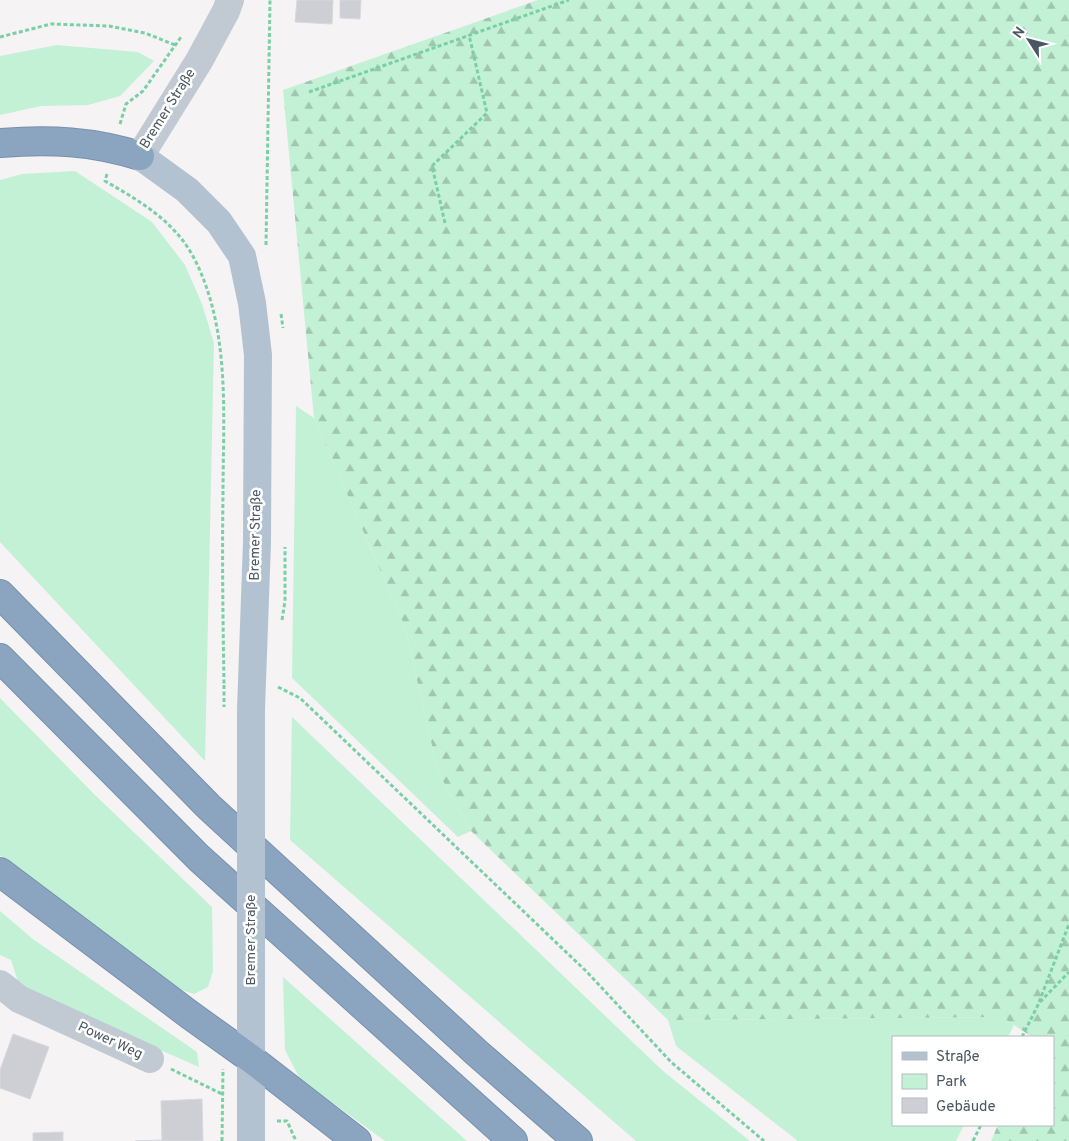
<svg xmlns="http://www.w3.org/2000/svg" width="1069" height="1141" font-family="Overpass,sans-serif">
<defs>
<pattern id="forest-firs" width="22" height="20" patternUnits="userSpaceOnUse" patternTransform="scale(1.25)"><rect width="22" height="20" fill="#c3f1d5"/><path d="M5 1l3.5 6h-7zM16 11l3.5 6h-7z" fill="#a0c6b0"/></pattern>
</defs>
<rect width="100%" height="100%" fill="#f5f3f3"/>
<path fill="#c3f1d5" d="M 57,45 L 138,52 L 154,61 L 120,96 L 88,105 L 41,106 L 0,115 L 0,56 Z
M 75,171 L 152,222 L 185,265 L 202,304 L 214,343 L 205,761 L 0,542 L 0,180 L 22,174 Z
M 296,406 L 314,418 L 405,627 L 438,772 L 471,831 L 458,837 L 292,678 Z
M 0,698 L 95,795 L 212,907 L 213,971 L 208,987 L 194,994 L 175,988 L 14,870 L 0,855 Z
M 292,717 L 663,1071 L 750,1141 L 636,1141 L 290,840 Z
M 0,911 L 34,940 L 197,1052 L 199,1067 L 20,988 L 11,960 L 0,955 Z
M 283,977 L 467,1141 L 385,1141 L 300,1079 L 285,1050 Z
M 1002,1017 L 1014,1025 L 1008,1037 L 893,1037 L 893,1125 L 964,1125 L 956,1141 L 798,1141 L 676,1046 L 668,1020 Z"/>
<path fill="url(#forest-firs)" d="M 538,0 L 1069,0 L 1069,1141 L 991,1141 L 998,1125 L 1053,1125 L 1053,1037 L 1032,1037 L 1002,1017 L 668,1020 L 471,831 L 438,772 L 405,627 L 314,418 L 283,90 Z"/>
<path fill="#cdcfd5" stroke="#d7d9de" d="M 297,0 L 333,0 L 332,24 L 295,22 Z
M 340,0 L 361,0 L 360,19 L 340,18 Z
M 13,1034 L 49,1047 L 30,1099 L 0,1088 L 0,1070 Z
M 202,1099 L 203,1141 L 135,1141 L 162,1140 L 161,1101 Z
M 63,1132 L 63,1141 L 33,1141 L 33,1133 Z"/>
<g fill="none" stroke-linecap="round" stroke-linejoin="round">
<defs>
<path id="highway" d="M 0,143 C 50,139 92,141 140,156
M 0,594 L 209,807 L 477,1053 L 578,1141
M 0,658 L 199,858 L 513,1141
M 0,872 L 190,1015 L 250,1058 L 357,1141"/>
</defs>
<use href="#highway" stroke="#7690ad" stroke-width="30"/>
<path stroke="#7ad0a6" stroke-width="3" stroke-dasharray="4 2.5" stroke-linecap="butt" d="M 0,37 L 51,24 L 109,26 L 145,33 L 175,45
M 309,92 L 569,0
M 120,124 L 126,104 L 143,91 L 181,37
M 107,174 L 105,181 C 140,201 176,222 195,260 C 231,332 223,417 223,495 C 222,558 223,622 224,685
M 445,223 L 432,166 L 487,113 L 469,35
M 266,245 L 270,0
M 281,314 L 283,328
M 282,620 L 285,601 L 285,547
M 278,687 L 300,698 L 586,971 L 671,1062 L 764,1141
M 1040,1002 L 1069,972
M 1022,1037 L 1038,1005 L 1069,924
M 171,1069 L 222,1094
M 277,1121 L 287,1121 L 296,1141
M 222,1141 L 223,1069
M 973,1141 L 981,1125"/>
<path stroke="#c1cad2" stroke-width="28" d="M 140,156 L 199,61 L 226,11 L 230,0
M 0,984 L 19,999 L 150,1059"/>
<path stroke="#b3c2d1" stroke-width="28" d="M 140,156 L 187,190 L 219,222 L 242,256 L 252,303 L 258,355 L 257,542 L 251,709
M 251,977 L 251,1141"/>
<use href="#highway" stroke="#8ba5c1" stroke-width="28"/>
<path stroke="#7ad0a6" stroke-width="3" stroke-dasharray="4 2.5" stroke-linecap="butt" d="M 224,685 L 224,707"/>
<path stroke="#b3c2d1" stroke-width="28" d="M 251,709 L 251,977"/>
</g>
<g text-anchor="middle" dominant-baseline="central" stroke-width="5" stroke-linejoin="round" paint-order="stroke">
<g font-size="14" fill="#4a5661" stroke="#fff">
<text transform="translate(168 109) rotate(-58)">Bremer Straße</text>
<text transform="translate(256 535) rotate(-89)">Bremer Straße</text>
<text transform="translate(251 940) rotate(-90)">Bremer Straße</text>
<text transform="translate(110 1041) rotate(25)">Power Weg</text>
</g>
</g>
<rect x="892" y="1036" width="162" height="90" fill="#ffffff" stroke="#b7bbc0"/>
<rect x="902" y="1052" width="25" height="8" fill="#b3c2d1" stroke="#b7bbc0"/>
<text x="936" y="1061" font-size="15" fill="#4a5661">Straße</text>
<rect x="902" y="1074" width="25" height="15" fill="#c3f1d5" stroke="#b7bbc0"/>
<text x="936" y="1086" font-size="15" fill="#4a5661">Park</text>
<rect x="902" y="1098" width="25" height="15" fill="#cdcfd5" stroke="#b7bbc0"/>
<text x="936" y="1111" font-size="15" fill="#4a5661">Gebäude</text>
<g transform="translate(1029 40) rotate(306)" stroke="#ffffff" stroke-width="4" paint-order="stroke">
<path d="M0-4L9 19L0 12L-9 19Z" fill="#4a5661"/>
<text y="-8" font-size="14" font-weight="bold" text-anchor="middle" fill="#4a5661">N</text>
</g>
</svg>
